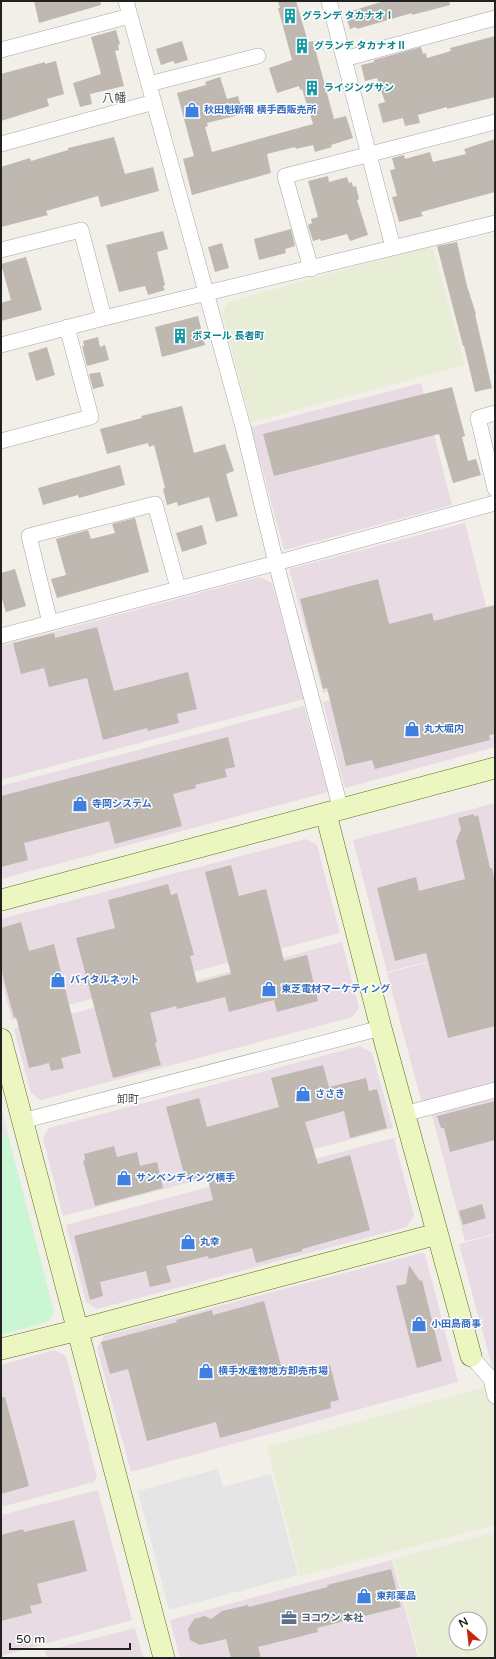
<svg xmlns="http://www.w3.org/2000/svg" width="496" height="1659" font-family="'Varela Round','Noto Sans JP',sans-serif">
<rect width="100%" height="100%" fill="#f1efe8"/>
<path fill="#e9dbe4" d="M 421,383 L 452,505 L 284,550 L 251,427 Z
M 465,523 L 495,641 L 495,650 L 323,693 L 289,569 Z
M 260,577 L 272,583 L 304,699 L 1,780 L 1,646 Z
M 495,656 L 495,747 L 345,788 L 323,702 Z
M 304,706 L 328,792 L 1,879 L 1,786 Z
M 495,803 L 495,944 L 387,972 L 353,840 Z
M 306,839 L 317,845 L 340,933 L 12,1020 L 1,980 L 1,919 Z
M 342,942 L 359,1008 L 353,1017 L 41,1100 L 31,1093 L 14,1029 Z
M 495,945 L 495,1083 L 424,1102 L 421,1100 L 387,973 Z
M 360,1046 L 372,1053 L 393,1128 L 63,1216 L 43,1138 L 49,1128 Z
M 495,1098 L 495,1234 L 465,1241 L 432,1115 Z
M 394,1138 L 414,1216 L 407,1227 L 97,1309 L 86,1302 L 66,1225 Z
M 495,1235 L 495,1374 L 494,1374 L 459,1244 Z
M 421,1253 L 425,1254 L 458,1382 L 131,1472 L 97,1348 L 104,1336 Z
M 54,1350 L 66,1356 L 97,1477 L 94,1482 L 1,1507 L 1,1365 Z
M 98,1490 L 132,1620 L 1,1656 L 1,1515 Z
M 392,1560 L 418,1658 L 180,1658 L 170,1620 Z
M 135,1628 L 143,1658 L 47,1658 L 45,1651 Z"/>
<path fill="#e8eed5" fill-rule="evenodd" d="M 432,245 L 465,365 L 251,422 L 222,314 L 228,302 Z
M 489,1386 L 495,1407 L 495,1525 L 300,1576 L 267,1447 Z
M 495,1532 L 495,1658 L 420,1658 L 393,1559 ZM 456,1619 L 480,1619 L 480,1643 L 456,1643 Z"/>
<path fill="#caf6d4" d="M 8,1135 L 54,1312 L 48,1322 L 1,1335 L 1,1137 Z"/>
<path fill="#e5e5e5" d="M 1,1108 L 8,1135 L 1,1137 Z
M 218,1469 L 223,1487 L 271,1474 L 298,1575 L 169,1610 L 138,1491 Z"/>
<path fill="#beb8b1" d="M 34,1 L 100,1 L 101,5 L 39,23 Z
M 278,1 L 296,1 L 308,42 L 313,41 L 334,119 L 346,116 L 353,138 L 331,145 L 332,147 L 315,152 L 313,145 L 296,149 L 295,147 L 267,154 L 271,173 L 192,195 L 183,159 L 194,156 L 177,93 L 206,85 L 205,82 L 220,77 L 227,99 L 238,96 L 243,114 L 207,123 L 208,126 L 205,127 L 212,152 L 313,124 L 302,89 L 300,90 L 299,86 L 277,93 L 269,68 L 292,60 L 278,8 L 280,8 Z
M 384,1 L 449,1 L 450,5 L 412,15 L 412,13 L 357,29 L 356,27 L 350,29 L 345,13 Z
M 116,30 L 120,44 L 118,45 L 119,50 L 115,51 L 124,86 L 90,94 L 92,104 L 80,107 L 73,83 L 101,74 L 91,37 Z
M 495,36 L 495,97 L 447,109 L 447,107 L 418,115 L 420,123 L 405,126 L 403,118 L 383,123 L 378,104 L 385,102 L 377,78 L 365,81 L 361,65 L 374,62 L 374,60 L 421,47 L 423,54 L 426,53 L 427,58 L 451,51 L 450,48 Z
M 182,41 L 188,60 L 175,64 L 173,61 L 161,65 L 156,49 Z
M 56,61 L 64,94 L 47,99 L 49,106 L 1,121 L 1,74 L 45,62 L 45,64 Z
M 114,137 L 125,174 L 153,167 L 159,191 L 101,207 L 98,196 L 46,211 L 48,215 L 1,227 L 1,167 L 30,158 L 31,161 L 68,150 L 68,148 Z
M 495,139 L 495,192 L 421,212 L 423,216 L 399,222 L 392,197 L 397,196 L 390,170 L 395,169 L 392,158 L 404,155 L 405,159 L 430,152 L 433,162 L 466,154 L 464,149 Z
M 328,176 L 329,182 L 347,177 L 349,183 L 352,182 L 353,187 L 356,186 L 359,199 L 357,200 L 368,235 L 350,241 L 347,234 L 321,241 L 320,239 L 313,241 L 308,225 L 312,223 L 311,219 L 318,217 L 308,181 Z
M 291,229 L 295,246 L 285,249 L 286,253 L 259,260 L 254,239 Z
M 163,231 L 168,249 L 157,252 L 165,285 L 163,286 L 165,290 L 148,295 L 145,286 L 119,292 L 106,245 Z
M 457,242 L 467,286 L 476,314 L 475,314 L 492,388 L 475,392 L 464,346 L 463,346 L 437,246 Z
M 222,243 L 229,268 L 215,272 L 208,247 Z
M 26,257 L 42,310 L 1,321 L 1,303 L 11,300 L 1,264 Z
M 198,316 L 205,345 L 162,357 L 155,327 Z
M 98,337 L 100,347 L 105,345 L 109,360 L 87,366 L 82,346 L 84,346 L 83,341 Z
M 47,347 L 55,375 L 36,381 L 28,353 Z
M 100,372 L 104,386 L 93,389 L 89,374 Z
M 452,387 L 465,436 L 462,437 L 468,461 L 476,459 L 481,475 L 453,483 L 439,434 L 274,476 L 263,434 Z
M 182,406 L 194,453 L 225,444 L 234,471 L 226,474 L 238,516 L 216,522 L 209,497 L 178,506 L 177,502 L 167,505 L 163,489 L 165,488 L 154,445 L 149,447 L 148,443 L 107,454 L 100,429 L 142,418 L 141,416 Z
M 120,465 L 125,485 L 79,498 L 78,495 L 43,505 L 38,488 Z
M 135,518 L 149,572 L 57,598 L 51,579 L 66,575 L 56,539 L 88,530 L 91,539 L 115,533 L 112,524 Z
M 202,525 L 207,544 L 182,552 L 176,533 Z
M 15,569 L 26,606 L 6,612 L 1,596 L 1,573 Z
M 378,579 L 389,624 L 432,613 L 434,621 L 495,605 L 495,734 L 489,735 L 490,740 L 375,769 L 372,760 L 346,766 L 327,688 L 323,689 L 300,599 Z
M 97,627 L 114,691 L 188,672 L 197,709 L 177,714 L 179,723 L 148,731 L 147,728 L 103,740 L 87,678 L 49,687 L 44,668 L 21,674 L 13,643 L 54,633 L 55,638 Z
M 228,737 L 235,767 L 225,769 L 227,777 L 195,785 L 196,788 L 173,794 L 182,826 L 115,844 L 109,821 L 24,843 L 28,860 L 1,867 L 1,796 Z
M 474,814 L 474,817 L 478,815 L 490,868 L 492,868 L 495,881 L 495,1026 L 448,1038 L 426,953 L 395,961 L 377,888 L 416,877 L 419,891 L 465,879 L 456,841 L 461,829 L 458,818 Z
M 231,865 L 239,896 L 266,889 L 284,961 L 307,955 L 318,1001 L 277,1012 L 274,1000 L 229,1012 L 225,997 L 177,1009 L 176,1006 L 150,1013 L 157,1042 L 155,1043 L 161,1065 L 113,1078 L 76,938 L 115,928 L 108,900 L 168,884 L 171,895 L 177,893 L 194,955 L 190,956 L 197,983 L 231,974 L 205,872 Z
M 21,922 L 29,951 L 54,944 L 81,1053 L 61,1058 L 64,1068 L 51,1071 L 49,1063 L 29,1068 L 16,1017 L 14,1018 L 1,969 L 1,928 Z
M 323,1065 L 329,1087 L 366,1078 L 369,1091 L 377,1089 L 387,1128 L 350,1138 L 344,1111 L 305,1122 L 318,1164 L 350,1155 L 370,1230 L 302,1249 L 302,1251 L 256,1263 L 252,1248 L 209,1259 L 208,1256 L 166,1266 L 171,1282 L 150,1287 L 146,1271 L 100,1282 L 103,1296 L 90,1300 L 74,1236 L 213,1200 L 207,1175 L 186,1181 L 166,1107 L 199,1098 L 207,1127 L 279,1107 L 271,1078 Z
M 495,1101 L 495,1140 L 450,1152 L 444,1128 L 441,1128 L 437,1116 Z
M 114,1146 L 117,1157 L 137,1152 L 140,1166 L 157,1162 L 163,1188 L 95,1206 L 83,1161 L 85,1160 L 84,1154 Z
M 482,1204 L 486,1218 L 463,1225 L 459,1211 Z
M 409,1265 L 420,1281 L 422,1280 L 442,1361 L 417,1368 L 396,1286 L 406,1284 Z
M 264,1301 L 284,1377 L 330,1365 L 339,1400 L 330,1402 L 331,1408 L 220,1438 L 216,1422 L 147,1441 L 128,1369 L 110,1374 L 101,1342 L 177,1322 L 176,1320 L 212,1310 L 213,1315 Z
M 1,1397 L 5,1397 L 29,1486 L 1,1494 Z
M 74,1520 L 87,1571 L 37,1584 L 42,1603 L 30,1606 L 32,1613 L 1,1621 L 1,1535 L 23,1529 L 24,1532 Z
M 391,1569 L 401,1607 L 317,1628 L 318,1632 L 258,1647 L 261,1658 L 231,1658 L 226,1639 L 200,1645 L 190,1640 L 188,1629 L 194,1619 L 205,1616 L 211,1619 L 222,1611 L 248,1605 L 249,1607 L 328,1587 L 327,1585 Z"/>
<g fill="none" stroke-linecap="round" stroke-linejoin="round">
<defs>
<path id="street" d="M 126,1 L 243,427 L 276,563 L 341,810
M 329,1 L 393,247
M 1,50 L 130,16
M 344,59 L 495,18
M 149,84 L 258,56
M 1,144 L 154,102
M 1,250 L 81,230 L 104,318
M 311,269 L 285,176 L 495,122
M 1,345 L 104,318 L 495,223
M 495,413 L 478,418 L 495,489
M 1,441 L 91,417 L 67,327
M 50,623 L 29,536 L 155,504 L 178,588
M 1,636 L 276,563 L 495,503
M 404,1114 L 495,1090
M 22,1121 L 381,1028
M 471,1356 L 491,1379 L 495,1396"/>
<path id="secondary" d="M 326,814 L 381,1028 L 471,1356
M 1,900 L 495,768
M 1,1039 L 164,1658
M 1,1349 L 78,1330 L 437,1234"/>
</defs>
<use href="#street" stroke="#a5a5a5" stroke-width="16"/>
<use href="#secondary" stroke="#59730d" stroke-width="22"/>
<use href="#street" stroke="#fff" stroke-width="15"/>
<use href="#secondary" stroke="#ebf6c1" stroke-width="21"/>
</g>
<defs>
<symbol id="building-bare" viewBox="-9 -9 18 18"><path d="M-4-6H4V6H1V3H-1V6H-4ZM-2.5-4.3h1.7v1.8h-1.7ZM.8-4.3h1.7v1.8H.8ZM-2.5-1h1.7V.8h-1.7ZM.8-1h1.7V.8H.8Z" fill="#0f9aa8" stroke="#fff" stroke-width="2.5" paint-order="stroke"/></symbol>
<symbol id="shop-bare" viewBox="-9 -9 18 18"><path d="M-5-2.5h2.3a2.7 3.5 0 0 1 5.4 0H5L5.5 6h-11ZM-1.5-2.5h3a1.5 2.3 0 0 0-3 0Z" fill="#3f7fe0" stroke="#fff" stroke-width="2.5" paint-order="stroke"/></symbol>
<symbol id="office-bare" viewBox="-9 -9 18 18"><path d="M-6-3h4V-5.5h4V-3h4V5H-6ZM-1-4.5V-3h2v-1.5ZM-6 0V1H6V0Z" fill="#5c6f8a" stroke="#fff" stroke-width="2.5" paint-order="stroke"/></symbol>
</defs>
<g fill-rule="evenodd">
<use href="#building-bare" x="279" y="5" width="22" height="22"/>
<use href="#building-bare" x="291" y="35" width="22" height="22"/>
<use href="#building-bare" x="301" y="77" width="22" height="22"/>
<use href="#shop-bare" x="181" y="99" width="22" height="22"/>
<use href="#building-bare" x="169" y="325" width="22" height="22"/>
<use href="#shop-bare" x="401" y="718" width="22" height="22"/>
<use href="#shop-bare" x="69" y="793" width="22" height="22"/>
<use href="#shop-bare" x="47" y="969" width="22" height="22"/>
<use href="#shop-bare" x="258" y="978" width="22" height="22"/>
<use href="#shop-bare" x="292" y="1083" width="22" height="22"/>
<use href="#shop-bare" x="113" y="1167" width="22" height="22"/>
<use href="#shop-bare" x="177" y="1231" width="22" height="22"/>
<use href="#shop-bare" x="408" y="1313" width="22" height="22"/>
<use href="#shop-bare" x="195" y="1360" width="22" height="22"/>
<use href="#shop-bare" x="353" y="1585" width="22" height="22"/>
<use href="#office-bare" x="278" y="1607" width="22" height="22"/>
</g>
<g text-anchor="middle" dominant-baseline="central" stroke-width="3" stroke-linejoin="round" paint-order="stroke">
<g font-size="10" font-weight="bold" fill="#0d838f" stroke="#fff" text-anchor="start">
<text x="302" y="16">グランデ タカナオⅠ</text>
<text x="314" y="46">グランデ タカナオⅡ</text>
<text x="324" y="88">ライジングサン</text>
<text x="192" y="336">ボヌール 長者町</text>
</g>
<g font-size="10" font-weight="bold" fill="#366cbe" stroke="#fff" text-anchor="start">
<text x="204" y="110">秋田魁新報 横手西販売所</text>
<text x="424" y="729">丸大堀内</text>
<text x="92" y="804">寺岡システム</text>
<text x="70" y="980">バイタルネット</text>
<text x="281" y="989">東芝電材マーケティング</text>
<text x="315" y="1094">ささき</text>
<text x="136" y="1178">サンベンディング横手</text>
<text x="200" y="1242">丸幸</text>
<text x="431" y="1324">小田島商事</text>
<text x="218" y="1371">横手水産物地方卸売市場</text>
<text x="376" y="1596">東邦薬品</text>
</g>
<g font-size="10" font-weight="bold" fill="#4e5e75" stroke="#fff" text-anchor="start">
<text x="301" y="1618">ヨコウン 本社</text>
</g>
<g font-size="11" fill="#545454" stroke="#fff">
<text x="128" y="1099">卸町</text>
</g>
<g font-size="12" fill="#545454" stroke="#fff">
<text x="114" y="98">八幡</text>
</g>
</g>
<rect width="496" height="1659" fill="none" stroke="#212121" stroke-width="4"/>
<g transform="translate(468 1631) rotate(332)"><circle r="19" fill="#ffffff" stroke="#a6a6a6"/>
<path d="M0-3L7 15L0 10L-7 15Z" fill="#c4280e"/>
<text y="-6" font-size="11" font-weight="bold" text-anchor="middle" fill="#212121">N</text>
</g>
<path d="M10 1643v6h120v-6" fill="none" stroke="#212121" stroke-width="2"/>
<text x="16" y="1643" font-size="12" fill="#212121" stroke="#ffffff" stroke-width="3" paint-order="stroke">50 m</text>
</svg>
